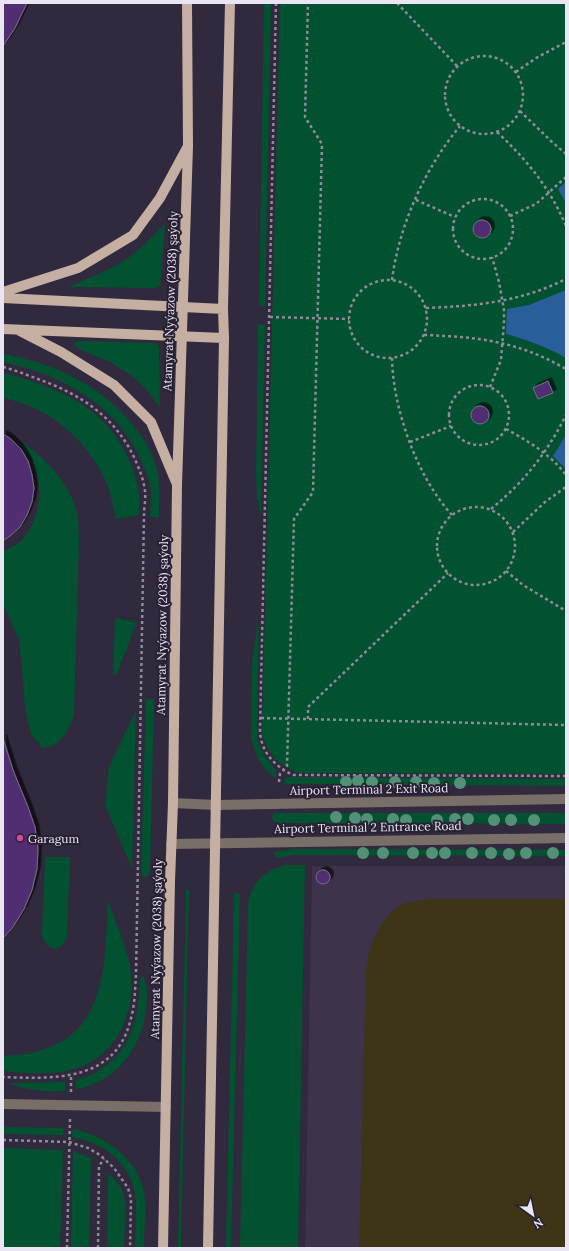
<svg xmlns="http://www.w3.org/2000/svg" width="569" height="1251" font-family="Lora,serif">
<defs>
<filter id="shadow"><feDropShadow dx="3.5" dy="-3.5" stdDeviation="0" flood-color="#0009"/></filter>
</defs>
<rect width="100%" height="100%" fill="#31293d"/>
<path fill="#3d334b" d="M 312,866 L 566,866 L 566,1248 L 305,1248 Z"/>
<path fill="#025231" d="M 264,3 L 271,3 L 265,306 L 259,306 Z
M 280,3 L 566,3 L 566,774 L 296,773 C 276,761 269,757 262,733 Z
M 165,224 L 160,286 L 156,288 L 68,287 C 86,279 105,272 122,262 C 138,252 151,238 165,224 Z
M 258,324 L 265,325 L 261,516 L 257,498 L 256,479 Z
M 79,341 L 156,343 L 159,347 L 160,408 L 146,389 L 132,376 L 110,362 L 79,349 L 73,343 Z
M 3,354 C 55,363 105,387 137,430 C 147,443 155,458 158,474 C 160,488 159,503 159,517 L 150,517 C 150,509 151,500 151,492 C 150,482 146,472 142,463 C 119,406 61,374 3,362 Z
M 3,373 C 30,379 74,395 94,413 C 118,433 135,463 139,494 C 140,501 139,508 139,515 L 116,519 C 113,506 111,493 105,480 C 87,439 48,407 3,398 Z
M 24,443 C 47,460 70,484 77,513 C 79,521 78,530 79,538 L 74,716 C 67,732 62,746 42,748 L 31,734 L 25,709 L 22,667 L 19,640 L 3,604 L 3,551 C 11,547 21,543 26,535 C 41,515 43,484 33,461 C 30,456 25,451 21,446 Z
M 115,618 L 137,622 L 117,674 L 113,676 Z
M 258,623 L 259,623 L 257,739 L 264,755 L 276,770 L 276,779 L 265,769 L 258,759 L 251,739 L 252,661 Z
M 146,699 L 154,699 L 150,873 L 148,876 L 145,877 L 142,876 L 141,873 Z
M 136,710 L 132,869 L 106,807 L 107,780 L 109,767 Z
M 285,777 L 566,779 L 566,786 L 289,784 L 284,784 Z
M 275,813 L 566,813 L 566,824 L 278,823 C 274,822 272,820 272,816 Z
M 293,849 L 566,850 L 566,856 L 293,855 L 276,858 L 274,852 Z
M 45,857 L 70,857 L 67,936 C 63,953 46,952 42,936 Z
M 286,865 L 305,865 L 298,1248 L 240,1248 L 248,904 C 251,882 265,870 286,865 Z
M 186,890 L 189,890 L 181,1248 L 178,1248 Z
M 234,893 L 240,894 L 231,1248 L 226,1248 Z
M 108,900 C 115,920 124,940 129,961 C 139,1007 119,1059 70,1070 C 49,1075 25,1073 3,1071 L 3,1056 C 17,1055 31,1054 45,1049 C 109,1028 105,955 108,900 Z
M 144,976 C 145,981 147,988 147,994 C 147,1039 123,1081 76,1089 L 76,1080 C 86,1078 96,1073 104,1067 C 134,1045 138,1016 140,981 L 141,977 Z
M 65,1082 L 65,1091 C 43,1092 28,1090 7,1083 Z
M 3,1127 L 63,1128 L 63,1135 L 3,1134 Z
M 73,1129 C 107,1135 142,1162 145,1199 C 146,1215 144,1232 144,1248 L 135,1248 C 135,1232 138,1204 134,1189 C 128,1161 99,1141 72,1137 Z
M 3,1148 L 63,1150 L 60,1248 L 3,1248 Z
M 73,1151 L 91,1158 L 89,1248 L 71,1248 Z
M 108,1173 C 113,1178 119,1183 122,1190 C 128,1203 124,1233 124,1248 L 107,1248 Z"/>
<path fill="#3d3515" d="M 434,899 L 566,899 L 566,1248 L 359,1248 L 366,968 C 370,944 380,918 401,905 C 411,900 424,900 434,899 Z"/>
<path fill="#2a5e9a" d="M 566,182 L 566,203 L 558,189 Z
M 566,290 L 566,358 C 547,347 527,340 506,334 L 507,309 L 529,305 Z
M 566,435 L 566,469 L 553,456 Z"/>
<path fill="#512f72" stroke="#776d83" filter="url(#shadow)" d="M 3,3 L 27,3 L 15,28 L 3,46 Z
M473 229a9 9 0 1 1 18 0a9 9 0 1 1-18 0Z
M 548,381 L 553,393 L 538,399 L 533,388 Z
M471 415a9 9 0 1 1 18 0a9 9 0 1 1-18 0Z
M 3,434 L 11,439 L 21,449 L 28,461 L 32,475 L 34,488 L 32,502 L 27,515 L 20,527 L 10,536 L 3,541 Z
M 3,738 L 13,770 L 28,807 L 35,827 L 38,848 L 37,869 L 32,890 L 24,909 L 13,927 L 3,938 Z
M316 877a7 7 0 1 1 14 0a7 7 0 1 1-14 0Z"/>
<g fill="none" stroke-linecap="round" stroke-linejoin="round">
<path stroke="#918a9b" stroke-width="2.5" stroke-dasharray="3 3" stroke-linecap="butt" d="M 276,3 L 260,729 C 260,751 274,766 293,775 L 566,776
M 397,3 L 458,67
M445 95a39 39 0 1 1 78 0a39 39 0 1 1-78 0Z
M 516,72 L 536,58 L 566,42
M 520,111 L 551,141 L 566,154
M 497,132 C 527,160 550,188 566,226
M453 229a30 30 0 1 1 60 0a30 30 0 1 1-60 0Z
M 416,200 L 455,217
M 510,216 L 536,204 L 566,177
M 392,280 C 399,225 425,168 460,126
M349 319a39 39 0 1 1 78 0a39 39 0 1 1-78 0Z
M 426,308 C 476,306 520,302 566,279
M 270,317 L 349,319
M 424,335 C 479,337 517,341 566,369
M 392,358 C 393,409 417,477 452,515
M 3,367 C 14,370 25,374 35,378 C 81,394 118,418 137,464 C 141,473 144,482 145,491 C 146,498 144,508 144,515 L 136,974 C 135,990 135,1006 130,1022 C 114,1082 53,1079 3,1077
M449 415a30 30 0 1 1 60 0a30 30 0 1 1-60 0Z
M 490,387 L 501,360 L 504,322 L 504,310 L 499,282 L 492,257
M 506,429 C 528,441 550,454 566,475
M 410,442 L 451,426
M437 546a39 39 0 1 1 78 0a39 39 0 1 1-78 0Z
M 491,509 C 524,482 547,453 566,415
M 513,532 L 545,502 L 566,487
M 506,571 L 523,585 L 566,611
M 261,718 L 566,725
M 308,719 L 308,707 L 448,573
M 279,782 L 280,774 L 287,766 L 294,519 L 313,492 L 322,144 L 305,117 L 308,3
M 71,1092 L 71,1075
M 3,1140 L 69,1142 L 88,1148 L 100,1155 L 114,1168 L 128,1188 L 131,1199 L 130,1248
M 67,1248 L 70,1119
M 98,1248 L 99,1166 L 104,1159"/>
<path stroke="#796f69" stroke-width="10" d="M 173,803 L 216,805 L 566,799
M 171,844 L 566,838
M 3,1104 L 166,1107"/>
<path stroke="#c5afa3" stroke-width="10" d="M 3,292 L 78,268 L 133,235 L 160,198 L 187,148
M 3,298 L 223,309
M 3,329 L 224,338
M 18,330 L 61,352 L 114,385 L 151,422 L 176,482
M 163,1248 L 170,881 L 173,803 L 177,485 L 188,146 L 187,3
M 208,1248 L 224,338 L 223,309 L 230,3"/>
</g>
<g fill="#529177">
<circle cx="358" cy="781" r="6"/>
<circle cx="346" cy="782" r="6"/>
<circle cx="372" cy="782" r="6"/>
<circle cx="395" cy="782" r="6"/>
<circle cx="416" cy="782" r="6"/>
<circle cx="434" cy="783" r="6"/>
<circle cx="460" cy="783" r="6"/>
<circle cx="336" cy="817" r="6"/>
<circle cx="355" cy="818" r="6"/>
<circle cx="367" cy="819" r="6"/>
<circle cx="393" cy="819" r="6"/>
<circle cx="455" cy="819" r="6"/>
<circle cx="468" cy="819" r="6"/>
<circle cx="406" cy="820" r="6"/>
<circle cx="437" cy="820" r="6"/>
<circle cx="494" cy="820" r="6"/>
<circle cx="511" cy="820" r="6"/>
<circle cx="534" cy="820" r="6"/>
<circle cx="363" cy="853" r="6"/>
<circle cx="383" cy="853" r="6"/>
<circle cx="413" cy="853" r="6"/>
<circle cx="432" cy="853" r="6"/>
<circle cx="445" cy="853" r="6"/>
<circle cx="472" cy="853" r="6"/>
<circle cx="491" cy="853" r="6"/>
<circle cx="526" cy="853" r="6"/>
<circle cx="553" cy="853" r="6"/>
<circle cx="509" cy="854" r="6"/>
</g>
<circle fill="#d1479c" stroke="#282033" stroke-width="1.5" cx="20" cy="838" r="4"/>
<g text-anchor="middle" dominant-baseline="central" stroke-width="4" stroke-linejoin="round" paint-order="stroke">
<g font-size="12" fill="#eae5f3" stroke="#282033">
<text transform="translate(170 301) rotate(-88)">Atamyrat Nyýazow (2038) şaýoly</text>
<text transform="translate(162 625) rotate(-89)">Atamyrat Nyýazow (2038) şaýoly</text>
<text transform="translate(369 789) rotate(-1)">Airport Terminal 2 Exit Road</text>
<text transform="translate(368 827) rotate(-1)">Airport Terminal 2 Entrance Road</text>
<text transform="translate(156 949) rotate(-89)">Atamyrat Nyýazow (2038) şaýoly</text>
</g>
<g font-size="12" fill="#eae5f3" stroke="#282033" text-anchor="start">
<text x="28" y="838">Garagum</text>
</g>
</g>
<rect width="569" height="1251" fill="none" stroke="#eae5f3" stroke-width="8"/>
<g transform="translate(533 1215) rotate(147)" stroke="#282033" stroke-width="3" paint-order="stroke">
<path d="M0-3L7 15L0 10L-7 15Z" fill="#eae5f3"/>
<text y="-6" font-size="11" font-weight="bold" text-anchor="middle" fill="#eae5f3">N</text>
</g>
</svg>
